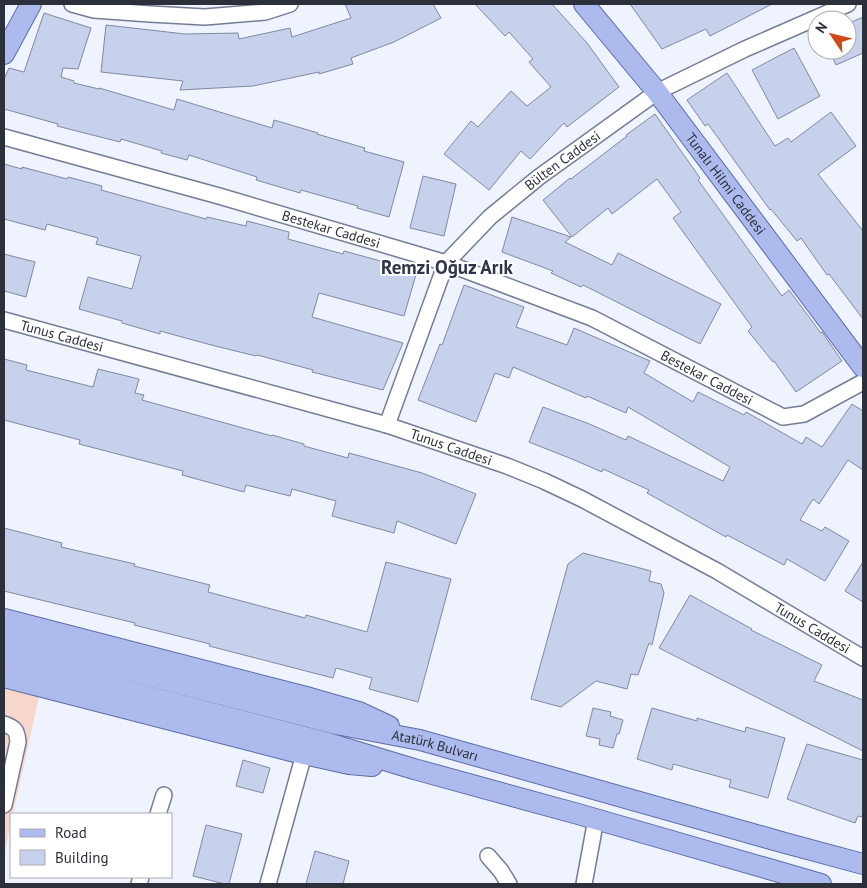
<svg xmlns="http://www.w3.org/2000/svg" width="867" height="888" font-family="'PT Sans',sans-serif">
<rect width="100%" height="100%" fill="#eff3fe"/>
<path fill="#f7d6cc" d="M 4,688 L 39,697 L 13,814 L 11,814 L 11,822 L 4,856 Z"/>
<path fill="#c8d1ec" stroke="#8189a2" d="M 345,4 L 433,4 L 441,18 L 394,42 L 351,58 L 353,64 L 319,74 L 319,72 L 253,86 L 180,90 L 183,81 L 101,72 L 106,25 L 185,34 L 238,33 L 239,39 L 290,28 L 292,37 L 351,18 Z
M 475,4 L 552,4 L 587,43 L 619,87 L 567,127 L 564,123 L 530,159 L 521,151 L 489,190 L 444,154 L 471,121 L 478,127 L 511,91 L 527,106 L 551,87 L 529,62 L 533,59 L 509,32 L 505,36 Z
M 630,4 L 772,4 L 710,36 L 706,29 L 662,49 Z
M 44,13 L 91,28 L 78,69 L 63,68 L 61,77 L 74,81 L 74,83 L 99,89 L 99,88 L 174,110 L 177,99 L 272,128 L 274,120 L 318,133 L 317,134 L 365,148 L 364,151 L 404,162 L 389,217 L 357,208 L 358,206 L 301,190 L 300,193 L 256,180 L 257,177 L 189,155 L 187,160 L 161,153 L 162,151 L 121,139 L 120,142 L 57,126 L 58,124 L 4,109 L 4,79 L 9,68 L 24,72 Z
M 863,17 L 863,53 L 836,65 L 829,50 L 847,50 L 847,24 Z
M 794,48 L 820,96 L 778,119 L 752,70 Z
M 727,73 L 775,146 L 788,138 L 791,142 L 831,112 L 856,146 L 818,174 L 863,231 L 863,319 L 829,274 L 827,275 L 801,238 L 797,241 L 771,209 L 770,210 L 708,124 L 705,126 L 687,100 Z
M 655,114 L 700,178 L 698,180 L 782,296 L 789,290 L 821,333 L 822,332 L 842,361 L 796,392 L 774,361 L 773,362 L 748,331 L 752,327 L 673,218 L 681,212 L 657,179 L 612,214 L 608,208 L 572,237 L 543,200 L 570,178 L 571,179 L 627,136 L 626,135 Z
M 4,164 L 22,169 L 22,167 L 67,179 L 68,177 L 102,186 L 101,190 L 206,219 L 207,217 L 246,226 L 247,221 L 289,232 L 288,239 L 343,254 L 344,251 L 417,271 L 404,316 L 319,293 L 312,317 L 403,343 L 383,390 L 312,372 L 313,370 L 257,355 L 256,356 L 215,346 L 160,331 L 160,334 L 122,323 L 122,321 L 79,309 L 88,277 L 132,289 L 141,256 L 96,244 L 98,238 L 47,224 L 45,230 L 4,219 Z
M 423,176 L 456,184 L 444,236 L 410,228 Z
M 512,217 L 571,237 L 565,242 L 612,265 L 618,253 L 721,304 L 700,344 L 583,285 L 581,287 L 551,273 L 553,271 L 502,252 Z
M 4,254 L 35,262 L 26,297 L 4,291 Z
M 464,285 L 524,307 L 516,327 L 567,345 L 574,328 L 650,361 L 644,373 L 693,402 L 698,392 L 744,415 L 746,412 L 802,444 L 806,437 L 822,447 L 852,404 L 863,411 L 863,470 L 848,460 L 819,504 L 813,499 L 800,520 L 822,531 L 825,527 L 849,541 L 825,581 L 787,559 L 784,565 L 727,535 L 726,537 L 647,493 L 649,490 L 603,469 L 602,472 L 572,459 L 529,442 L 543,407 L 587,423 L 626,440 L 628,436 L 723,481 L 730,467 L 628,407 L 626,413 L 587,396 L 586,398 L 513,367 L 509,378 L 495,373 L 476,422 L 418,400 L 440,344 L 442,345 Z
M 4,359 L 27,365 L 26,370 L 93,387 L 98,369 L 139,379 L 135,393 L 144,395 L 142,400 L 272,436 L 272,435 L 304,444 L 304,446 L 348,458 L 349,453 L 422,473 L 476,494 L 456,544 L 397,521 L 394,533 L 332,516 L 336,501 L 292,489 L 290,496 L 246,485 L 244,492 L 182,475 L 183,471 L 79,444 L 80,440 L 4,420 Z
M 4,528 L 62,543 L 61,547 L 135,564 L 134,566 L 210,585 L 208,592 L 305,618 L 306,615 L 367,632 L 386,562 L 451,579 L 418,702 L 369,689 L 372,678 L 336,668 L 333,678 L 209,646 L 210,644 L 134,625 L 135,623 L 4,591 Z
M 583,553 L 651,571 L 649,581 L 661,584 L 664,593 L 652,645 L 649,643 L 638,675 L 631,674 L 627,689 L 596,681 L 561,707 L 531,699 L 568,564 Z
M 863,562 L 863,602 L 845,591 Z
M 690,595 L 752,629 L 751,630 L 822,665 L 814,681 L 863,700 L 863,751 L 659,648 Z
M 593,708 L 611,712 L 610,716 L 623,720 L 619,734 L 617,734 L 613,748 L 599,745 L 600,739 L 586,736 Z
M 652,708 L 697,721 L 697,718 L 745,732 L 746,727 L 785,738 L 768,798 L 729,787 L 731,780 L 673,764 L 672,770 L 637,759 Z
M 807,744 L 863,760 L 863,817 L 858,816 L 855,823 L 787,799 Z
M 243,760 L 270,768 L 263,793 L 236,786 Z
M 206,825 L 242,834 L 229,884 L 225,884 L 193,876 Z
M 315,851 L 349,861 L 343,884 L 306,884 Z"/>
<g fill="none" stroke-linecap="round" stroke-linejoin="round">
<defs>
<g id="minor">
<path d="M 72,4 L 94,10 L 150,14 L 205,17 L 265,12 L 290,4"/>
<path id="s1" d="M 4,137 L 219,196 L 446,263 L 592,318 L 783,417 L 804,414 L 863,382"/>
<path id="s2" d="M 4,320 L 387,425 L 507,466 L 544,481 L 582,499 L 717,571 L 863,658"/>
<path id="s3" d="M 387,425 L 446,263 L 490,217 L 539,177 L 657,92 L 745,49 L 848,4"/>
<path d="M 4,724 C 15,728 17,730 18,742 L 4,805"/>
<path d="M 158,814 L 164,795"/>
<path d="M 488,856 L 501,871 L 509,884"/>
<path d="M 139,884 L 141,877"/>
<path d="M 268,884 L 304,754"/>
<path d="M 584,884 L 596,819"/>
</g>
<g id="major">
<path id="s4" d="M 584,4 L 657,92 L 863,367"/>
<path d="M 4,54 L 31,4"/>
<path d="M 4,619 L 310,698 L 359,712 L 389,726"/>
<path id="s5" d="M 4,639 L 336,724 L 420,740 L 785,843 L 863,864"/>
<path d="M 4,659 L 328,743 L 414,769 L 578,814 L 821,884"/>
<path d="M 4,677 L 295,752 L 349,764 L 372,766"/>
</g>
</defs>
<use href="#minor" stroke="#757d95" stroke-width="18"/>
<use href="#major" stroke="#5b6ca7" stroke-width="22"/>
<use href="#minor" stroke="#fff" stroke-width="15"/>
<use href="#major" stroke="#acbaed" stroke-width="20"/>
</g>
<g text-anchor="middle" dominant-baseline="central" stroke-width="4" stroke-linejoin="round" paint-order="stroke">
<g font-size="14" fill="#2c303a" stroke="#fff">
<text stroke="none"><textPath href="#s3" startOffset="328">Bülten Caddesi</textPath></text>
<text stroke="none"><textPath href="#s4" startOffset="229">Tunalı Hilmi Caddesi</textPath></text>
<text stroke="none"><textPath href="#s1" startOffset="340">Bestekar Caddesi</textPath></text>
<text stroke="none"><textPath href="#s2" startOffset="60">Tunus Caddesi</textPath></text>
<text stroke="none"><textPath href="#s1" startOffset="745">Bestekar Caddesi</textPath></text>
<text stroke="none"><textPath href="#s2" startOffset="465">Tunus Caddesi</textPath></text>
<text stroke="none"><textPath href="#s2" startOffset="870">Tunus Caddesi</textPath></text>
<text stroke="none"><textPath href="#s5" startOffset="444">Atatürk Bulvarı</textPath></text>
</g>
<g font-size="19" font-weight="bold" fill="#2e354a" stroke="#fff">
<text x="447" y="267">Remzi Oğuz Arık</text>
</g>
</g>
<rect width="867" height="888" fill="none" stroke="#2c303a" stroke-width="10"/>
<rect x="10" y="813" width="162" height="65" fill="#ffffff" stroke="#abacb0"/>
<rect x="20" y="829" width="25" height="8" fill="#acbaed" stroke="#abacb0"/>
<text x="55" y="838" font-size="15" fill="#2c303a">Road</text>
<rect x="20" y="850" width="25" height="15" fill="#c8d1ec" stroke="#abacb0"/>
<text x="55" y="863" font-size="15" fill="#2c303a">Building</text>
<g transform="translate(832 35) rotate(305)"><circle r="24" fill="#ffffff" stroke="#abacb0"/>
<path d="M0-4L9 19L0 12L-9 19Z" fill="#d14918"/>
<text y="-8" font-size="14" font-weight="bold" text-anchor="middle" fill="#2c303a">N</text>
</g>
</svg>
